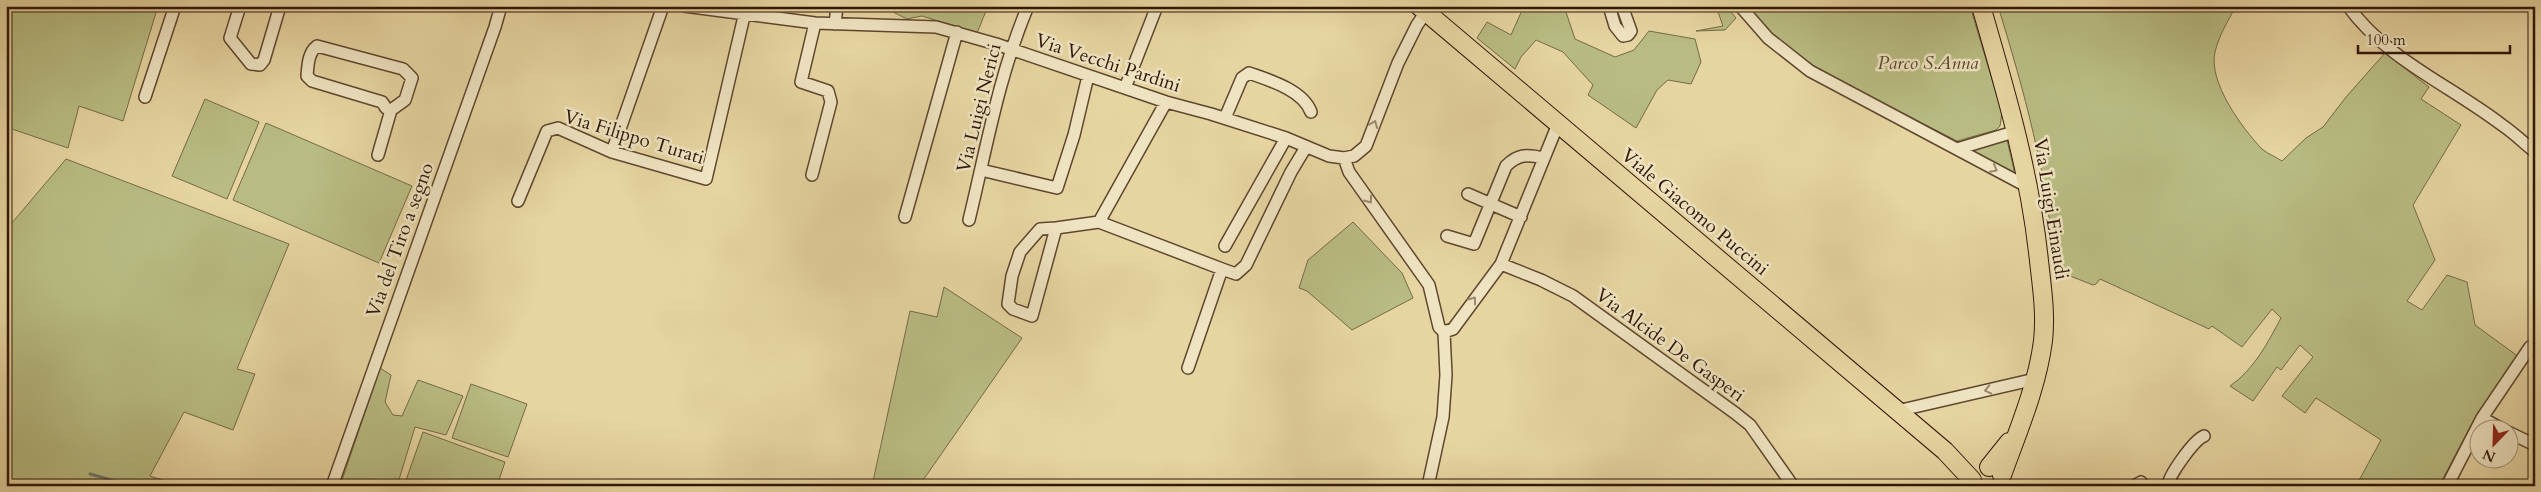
<svg xmlns="http://www.w3.org/2000/svg" width="2541" height="492" font-family="Cardo,serif">
<rect width="100%" height="100%" fill="#e6d5a1"/>
<filter id="stains"><feTurbulence type="fractalNoise" baseFrequency=".004" numOctaves="4"/><feColorMatrix values="0 0 0 0 .2 0 0 0 0 .09 0 0 0 0 .02 0 0 0 .5 -.17"/></filter>
<radialGradient id="worn" r=".72"><stop offset=".6" stop-color="#630" stop-opacity="0"/><stop offset="1" stop-color="#630" stop-opacity=".3"/></radialGradient>
<path fill="#b8bc82" stroke="#756a45" d="M 6,6 L 158,6 L 123,121 L 79,106 L 68,148 L 6,127 Z
M 895,6 L 988,6 L 977,33 L 922,16 L 907,19 L 893,12 Z
M 1524,6 L 1564,6 L 1575,39 L 1615,57 L 1634,50 L 1649,31 L 1695,39 L 1701,62 L 1691,84 L 1668,80 L 1657,90 L 1636,128 L 1588,95 L 1593,85 L 1563,52 L 1536,40 L 1521,57 L 1515,69 L 1477,38 L 1487,22 L 1511,35 Z
M 1716,6 L 1726,6 L 1736,18 L 1725,30 L 1696,31 L 1723,26 Z
M 1746,6 L 1970,6 L 2002,113 L 2000,126 L 1996,130 L 1957,141 L 1811,66 L 1767,33 Z
M 1998,6 L 2236,6 C 2228,21 2219,35 2215,52 C 2208,82 2242,128 2262,149 C 2268,154 2276,157 2282,161 L 2306,138 L 2323,127 L 2346,97 L 2385,53 L 2429,87 L 2421,99 L 2461,125 L 2413,205 L 2435,260 L 2407,301 L 2422,310 L 2447,275 L 2467,282 L 2475,325 L 2519,357 L 2477,414 L 2439,486 L 2356,486 L 2381,440 L 2316,398 L 2305,413 L 2282,396 L 2313,357 L 2300,345 L 2281,370 L 2277,367 L 2253,401 L 2230,386 C 2254,370 2268,342 2281,318 L 2272,309 L 2242,347 L 2212,326 L 2209,329 L 2100,279 L 2096,284 L 2093,285 L 2060,272 L 2054,266 C 2048,176 2024,91 1998,6 Z
M 205,99 L 259,122 L 227,199 L 172,176 Z
M 266,123 L 412,186 L 379,263 L 233,200 Z
M 2007,140 L 2014,170 L 2013,172 L 1972,151 Z
M 66,159 L 289,244 L 237,369 L 255,374 L 233,430 L 184,412 L 150,476 L 180,486 L 6,486 L 6,230 Z
M 1353,222 L 1402,273 L 1413,298 L 1352,330 L 1307,291 L 1299,288 L 1308,260 Z
M 944,287 L 1022,338 L 919,486 L 872,486 L 910,311 L 937,317 Z
M 380,368 L 391,375 L 385,402 L 393,415 L 402,416 L 418,380 L 463,396 L 446,435 L 415,427 L 398,483 L 404,486 L 340,486 Z
M 471,384 L 527,404 L 508,457 L 452,438 Z
M 423,432 L 505,462 L 497,486 L 414,486 L 405,483 Z"/>
<g fill="none" stroke-linecap="round" stroke-linejoin="round">
<path stroke="#70766c" stroke-width="3" d="M 90,474 L 133,486"/>
<defs>
<path id="minor" d="M 240,6 L 230,38 L 251,64 L 260,65 L 264,60 L 280,6
M 684,6 L 815,23 L 936,27 L 996,44 L 1166,102 L 1211,114 L 1286,138 L 1329,156 L 1344,158 L 1354,156 L 1366,146 L 1398,63 L 1417,25 L 1426,12
M 1609,6 L 1615,26 L 1623,36 L 1628,35 L 1631,31 L 1622,6
M 1740,6 L 1768,38 L 1810,71 L 2030,188
M 2348,6 C 2387,60 2450,85 2502,125 C 2514,133 2524,143 2535,152
M 835,24 L 837,6
M 1125,88 L 1157,6
M 145,97 L 175,6
M 1225,118 L 1242,78 L 1249,73 C 1269,80 1303,90 1311,112
M 1957,149 L 2017,131
M 612,152 L 663,6
M 378,155 L 391,110 L 405,100 L 412,78 L 403,69 L 317,46 C 308,53 308,65 307,76 L 312,81 L 382,102 L 386,108 L 391,110
M 1344,158 L 1349,172 L 1429,285 L 1439,327 L 1444,332 L 1446,375 L 1443,417 L 1428,486
M 981,170 L 1057,188 L 1074,135 L 1088,76
M 812,175 L 831,102 L 828,91 L 801,82 L 815,23
M 1468,194 L 1521,217
M 518,201 L 547,131 L 558,128 L 612,152 L 706,179 L 745,12
M 905,217 L 957,32
M 969,220 C 987,146 998,78 1028,6
M 1099,222 L 1222,269 L 1188,368
M 1056,228 L 1040,229 L 1020,252 L 1012,276 L 1008,304 L 1013,309 L 1032,316 L 1056,228 L 1099,222 L 1166,102
M 1447,236 L 1474,244 L 1506,166 C 1518,154 1527,154 1544,158
M 1225,246 L 1286,138
M 1501,264 L 1541,280 L 1573,296 L 1735,413 L 1750,425 L 1793,486
M 1222,269 L 1236,274 L 1246,265 L 1291,172 L 1306,147
M 1444,332 L 1453,329 L 1501,264 L 1558,124
M 1897,411 L 2035,379
M 2482,418 L 2504,430
M 2508,432 L 2535,445
M 332,486 L 495,27 L 501,6
M 2134,486 L 2141,482
M 2168,486 C 2168,476 2194,440 2204,436
M 2447,486 L 2482,418 L 2530,347"/>
<path id="primary" d="M 1419,6 L 1945,451 L 1972,480
M 1981,6 C 2006,92 2030,173 2039,261 C 2042,288 2046,314 2043,341 C 2037,387 2018,431 2002,475
M 1989,467 L 2009,442"/>
</defs>
<use href="#minor" stroke="#5f462e" stroke-width="14"/>
<use href="#primary" stroke="#321708" stroke-width="20"/>
<use href="#minor" stroke="#efe4c2" stroke-width="11"/>
<use href="#primary" stroke="#e6d5a1" stroke-width="18"/>
</g>
<defs><path id="oneway-chevron" d="M-2-3.5L2.5 0L-2 3.5" fill="none" stroke-width="1.6" stroke-linecap="round" stroke-linejoin="round" transform="scale(1.25)"/></defs>
<g stroke="#9a886e">
<use href="#oneway-chevron" transform="translate(1374 124) rotate(-68)"/>
<use href="#oneway-chevron" transform="translate(1994 169) rotate(28)"/>
<use href="#oneway-chevron" transform="translate(1369 200) rotate(54)"/>
<use href="#oneway-chevron" transform="translate(1473 300) rotate(-54)"/>
<use href="#oneway-chevron" transform="translate(1988 390) rotate(167)"/>
</g>
<g text-anchor="middle" dominant-baseline="central" stroke-width="5" stroke-linejoin="round" paint-order="stroke">
<g font-size="19" fill="#321708" stroke="#efe4c2">
<text transform="translate(1108 63) rotate(18)">Via Vecchi Pardini</text>
<text transform="translate(979 108) rotate(-76)">Via Luigi Nerici</text>
<text transform="translate(634 137) rotate(17)">Via Filippo Turati</text>
<text transform="translate(2051 209) rotate(81)">Via Luigi Einaudi</text>
<text transform="translate(1695 212) rotate(40)">Viale Giacomo Puccini</text>
<text transform="translate(400 240) rotate(-70)">Via del Tiro a segno</text>
<text transform="translate(1670 345) rotate(36)">Via Alcide De Gasperi</text>
</g>
<g font-size="19" font-style="italic" fill="#5a492d" stroke="#efe4c2">
<text x="1928" y="63">Parco S.Anna</text>
</g>
</g>
<rect width="2541" height="492" fill="none" stroke="#e6d5a1" stroke-width="25"/>
<rect x="8" y="8" width="2526" height="477" fill="none" stroke="#321708" stroke-width="2.5"/>
<rect x="12" y="12" width="2516" height="467" fill="none" stroke="#321708"/>
<g transform="translate(2494 444) rotate(203)"><circle r="24" fill="#efe4c2" stroke="#a39278"/>
<path d="M0-4L9 19L0 12L-9 19Z" fill="#8f2418"/>
<text y="-8" font-size="14" font-weight="bold" text-anchor="middle" fill="#321708">N</text>
</g>
<path d="M2358 45v8h152v-8" fill="none" stroke="#321708" stroke-width="2.5"/>
<text x="2366" y="45" font-size="15" fill="#321708" stroke="#efe4c2" stroke-width="4" paint-order="stroke">100 m</text>
<rect width="100%" height="100%" filter="url(#stains)"/>
<rect width="100%" height="100%" fill="url(#worn)"/>
</svg>
